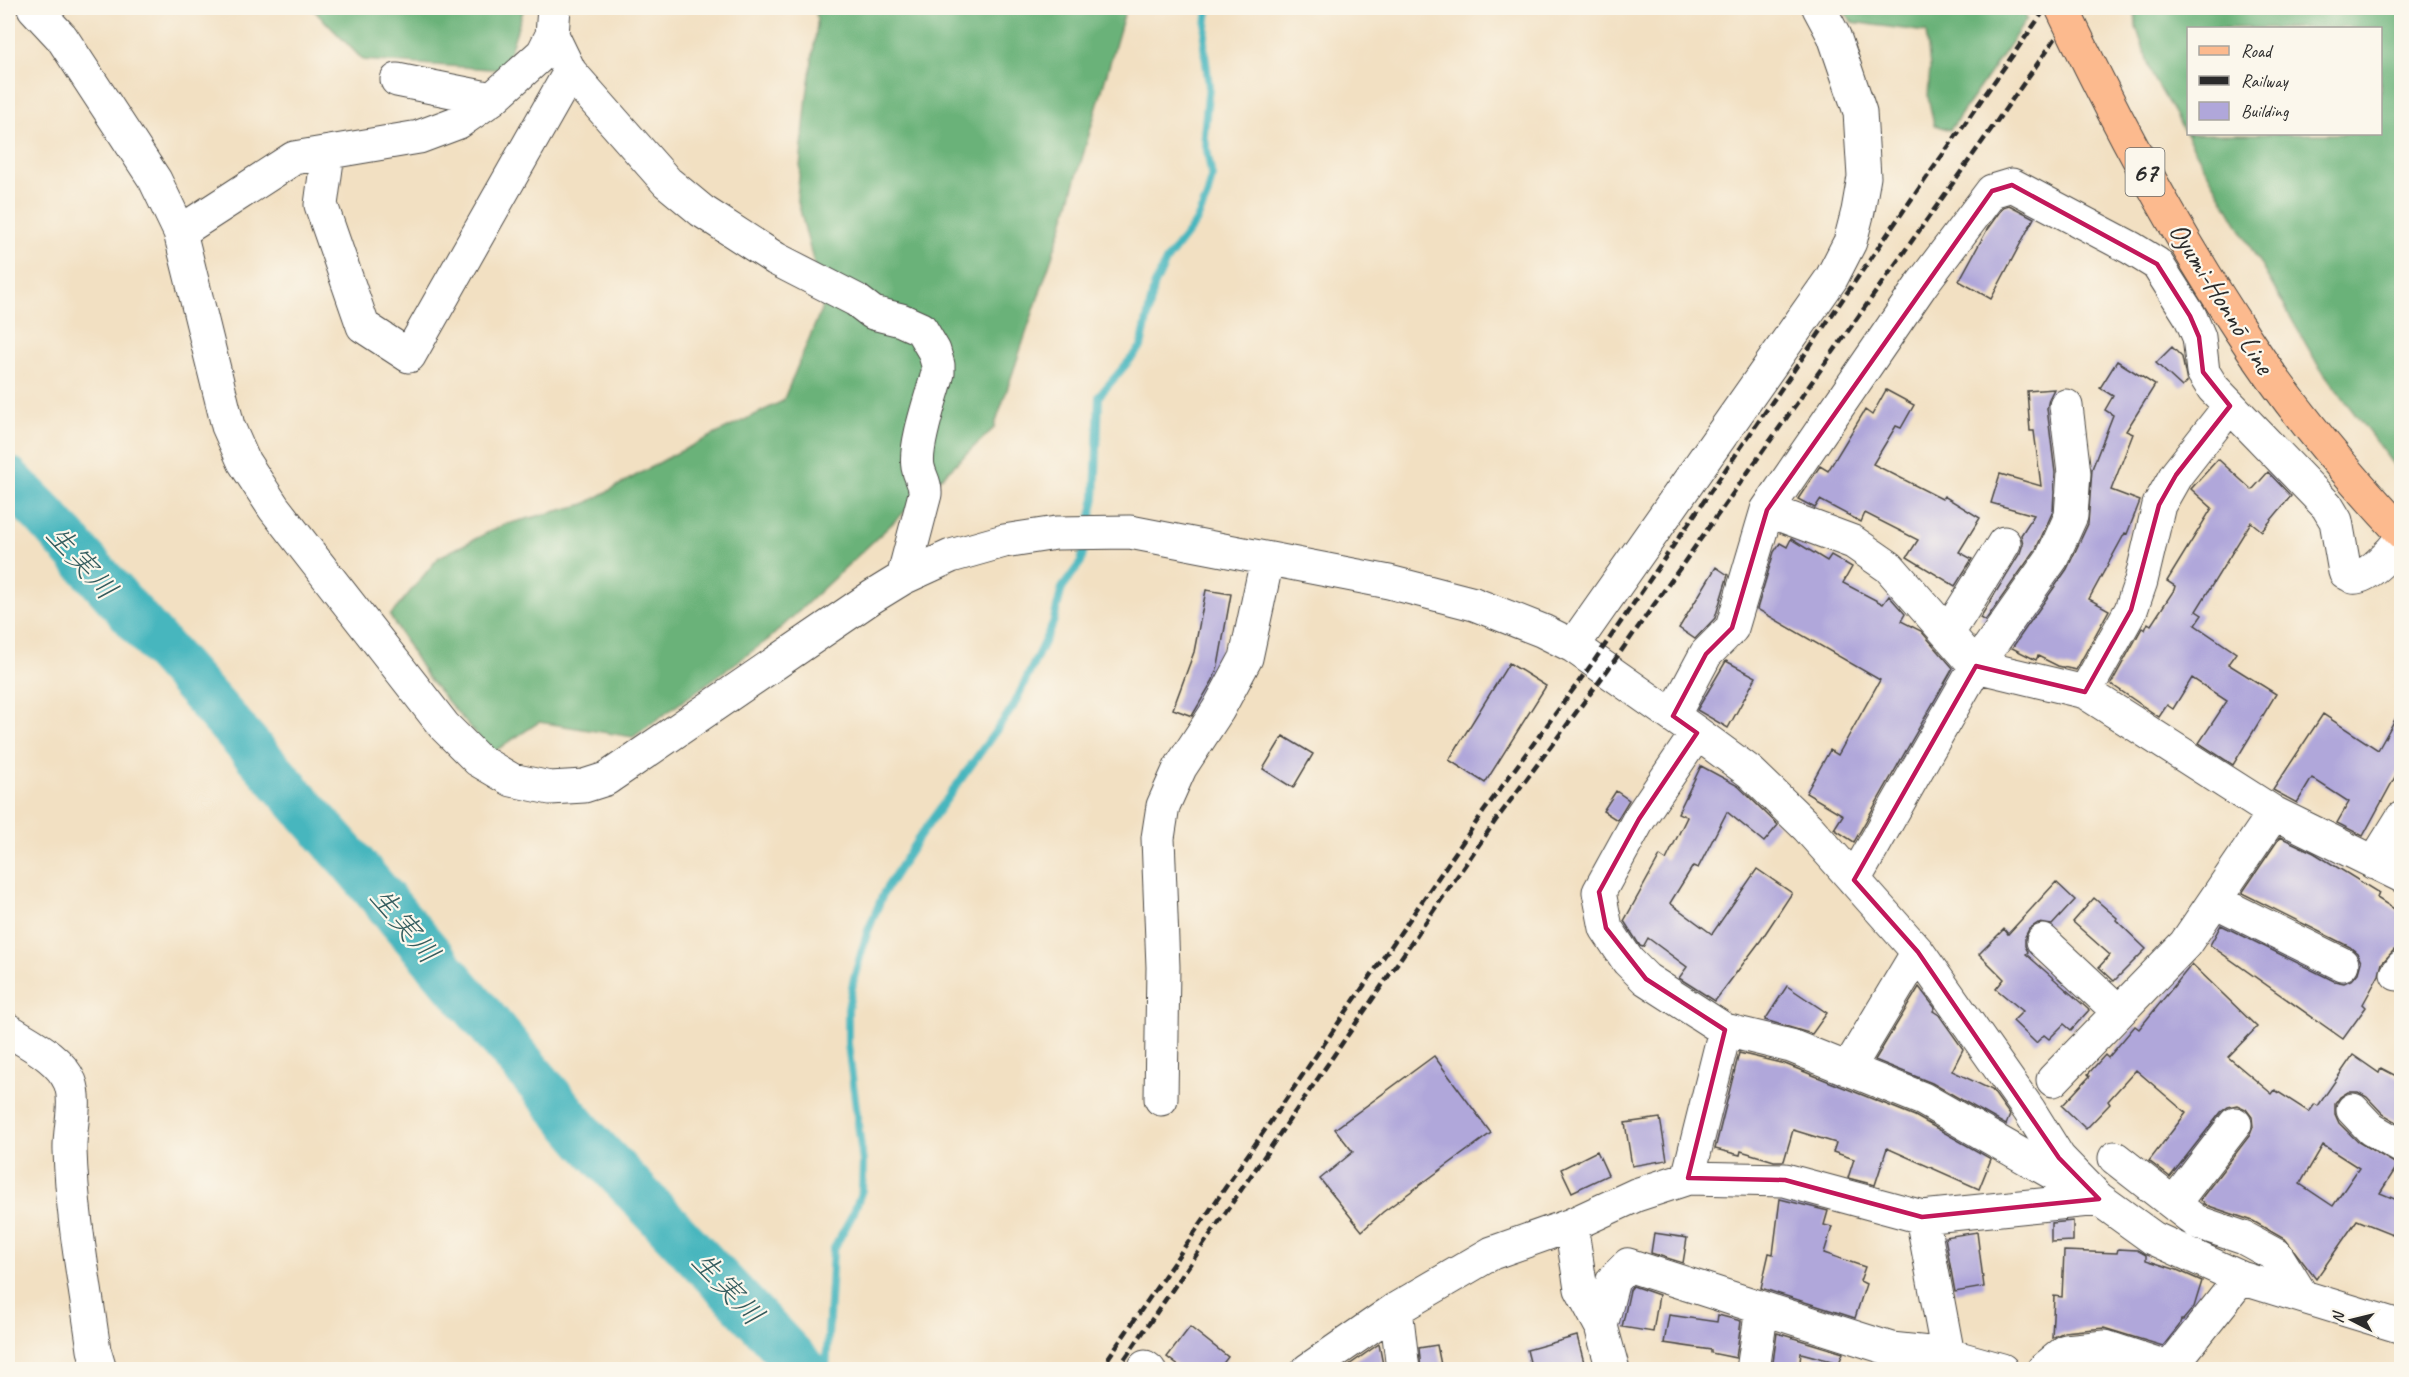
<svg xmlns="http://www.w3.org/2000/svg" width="2409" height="1377" font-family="Caveat,'Klee One',sans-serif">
<rect width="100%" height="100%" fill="#fbf7ec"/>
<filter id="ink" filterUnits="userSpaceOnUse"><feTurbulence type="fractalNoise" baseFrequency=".0167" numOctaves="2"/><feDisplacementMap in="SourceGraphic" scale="12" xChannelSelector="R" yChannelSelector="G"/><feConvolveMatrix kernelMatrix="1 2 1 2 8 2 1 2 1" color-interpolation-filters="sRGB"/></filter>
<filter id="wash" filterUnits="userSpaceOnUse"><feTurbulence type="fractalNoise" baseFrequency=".008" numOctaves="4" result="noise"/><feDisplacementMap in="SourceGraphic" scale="24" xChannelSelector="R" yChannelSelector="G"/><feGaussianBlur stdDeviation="1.35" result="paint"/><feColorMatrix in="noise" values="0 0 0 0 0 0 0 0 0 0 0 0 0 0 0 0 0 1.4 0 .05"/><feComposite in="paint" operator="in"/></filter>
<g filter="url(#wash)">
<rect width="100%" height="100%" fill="#f2e0c2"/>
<path fill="#6bb279" stroke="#4b6e52" stroke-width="1.5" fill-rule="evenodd" d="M 312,8 L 524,8 L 504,70 L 363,60 Z
M 816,8 L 1126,8 L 1062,227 L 994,428 L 769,639 L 633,737 L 539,722 L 492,753 L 427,677 L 390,616 L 439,557 L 503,525 L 585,504 L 673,455 L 783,401 L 824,303 L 797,198 L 807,96 L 817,25 Z
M 1841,8 L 2022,8 L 2027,19 L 1950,130 L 1934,125 L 1928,97 L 1930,67 L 1926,32 L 1852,22 Z
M 2135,8 L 2401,8 L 2401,475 L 2318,365 L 2152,75 L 2136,26 ZM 2188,28 L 2380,28 L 2380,134 L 2188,134 Z"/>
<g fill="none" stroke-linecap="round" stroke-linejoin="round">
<path stroke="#46b6be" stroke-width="8" d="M 1089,526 L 1095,497 L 1099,396 L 1141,347 L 1154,287 L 1166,261 L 1196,222 L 1207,197 L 1212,177 L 1204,134 L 1209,86 L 1204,46 L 1208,8
M 826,1370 L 833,1250 L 854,1212 L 862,1190 L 863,1163 L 848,1044 L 848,1009 L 854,978 L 867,933 L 884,892 L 918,839 L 1013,707 L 1053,623 L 1062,588 L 1081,562 L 1086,540"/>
<path stroke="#46b6be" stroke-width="46" d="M 8,479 L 44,515 L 350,860 L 587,1140 L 805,1370"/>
</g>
<g id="blocks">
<path fill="#b0a7da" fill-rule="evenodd" d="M 2009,205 L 2034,218 L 1991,299 L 1959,281 L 1988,228 L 2003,207 Z
M 2172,347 L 2182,357 L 2187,382 L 2182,387 L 2156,363 Z
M 2117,361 L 2155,385 L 2126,431 L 2133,434 L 2111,490 L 2140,501 L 2127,534 L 2125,533 L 2089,599 L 2109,610 L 2076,670 L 2058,666 L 2038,656 L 2036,660 L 2012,648 L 2067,569 L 2088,524 L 2092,469 L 2113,415 L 2105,410 L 2113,396 L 2100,388 Z
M 2054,389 L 2049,399 L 2047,408 L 2055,473 L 2053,511 L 2036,549 L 1985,621 L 1980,618 L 2020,553 L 2023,544 L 2021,535 L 2034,515 L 1991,503 L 2000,474 L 2041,486 L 2034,431 L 2030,431 L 2027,391 Z
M 1886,390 L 1914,405 L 1901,428 L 1896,426 L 1873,464 L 1942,499 L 1944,496 L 1980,518 L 1959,552 L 1972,559 L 1955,586 L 1907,557 L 1918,540 L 1865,513 L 1861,522 L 1820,500 L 1815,508 L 1798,499 L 1820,466 L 1828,471 L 1865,410 L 1872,415 Z
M 2218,459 L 2252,490 L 2268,472 L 2291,496 L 2262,531 L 2251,522 L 2196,611 L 2202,615 L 2195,625 L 2236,653 L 2228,664 L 2276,694 L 2233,765 L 2199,743 L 2227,701 L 2192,678 L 2173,709 L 2167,705 L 2159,717 L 2111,684 L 2142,628 L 2145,630 L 2148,623 L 2151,625 L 2174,590 L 2175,586 L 2167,581 L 2212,508 L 2191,489 Z
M 1791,539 L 1827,561 L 1831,555 L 1852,567 L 1843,583 L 1883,604 L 1889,596 L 1905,614 L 1901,621 L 1921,631 L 1953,668 L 1854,842 L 1834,829 L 1843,815 L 1806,793 L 1830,750 L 1838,755 L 1880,680 L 1757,609 L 1774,552 L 1780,543 L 1787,547 Z
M 1716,567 L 1728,575 L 1715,618 L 1695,639 L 1679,628 Z
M 1206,590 L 1231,594 L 1218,666 L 1213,680 L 1192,716 L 1173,709 L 1194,652 Z
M 1726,661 L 1756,677 L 1728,728 L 1697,710 Z
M 1509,663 L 1546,686 L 1485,783 L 1449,760 Z
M 2402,707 L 2402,764 L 2363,836 L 2337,823 L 2349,802 L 2312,778 L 2297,803 L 2273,790 L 2323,714 L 2378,750 Z
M 1283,736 L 1313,754 L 1293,788 L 1263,769 Z
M 1701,766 L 1738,786 L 1778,825 L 1764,842 L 1727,812 L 1698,868 L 1693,866 L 1670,903 L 1712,934 L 1757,869 L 1792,893 L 1761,940 L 1715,1001 L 1679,978 L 1687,967 L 1648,938 L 1643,947 L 1640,946 L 1624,921 L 1660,856 L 1666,860 L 1687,817 L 1678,813 Z
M 1616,791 L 1629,800 L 1617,820 L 1603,811 Z
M 2280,837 L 2314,853 L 2379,893 L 2377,898 L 2402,914 L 2402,949 L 2394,950 L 2382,963 L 2379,975 L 2363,1004 L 2366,1007 L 2343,1039 L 2210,945 L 2221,925 L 2334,981 L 2344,983 L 2353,979 L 2358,973 L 2361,962 L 2357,953 L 2350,947 L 2242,893 Z
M 2056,882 L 2075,900 L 2052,925 L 2038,923 L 2029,929 L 2025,937 L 2025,946 L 2028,952 L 2026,954 L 2089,1010 L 2071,1030 L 2064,1024 L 2049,1039 L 2044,1035 L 2036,1043 L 2013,1021 L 2023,1011 L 1996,989 L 2004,979 L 1979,954 L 2004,929 L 2008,934 Z
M 2094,898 L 2117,918 L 2116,920 L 2146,949 L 2114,981 L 2099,967 L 2110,955 L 2073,922 Z
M 2192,964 L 2257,1027 L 2228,1057 L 2272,1094 L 2275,1090 L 2309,1112 L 2315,1104 L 2318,1106 L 2353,1055 L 2379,1073 L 2381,1068 L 2402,1079 L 2402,1125 L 2383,1114 L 2367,1097 L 2358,1092 L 2348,1092 L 2340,1097 L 2335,1104 L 2335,1114 L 2339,1123 L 2358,1142 L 2398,1165 L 2380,1193 L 2402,1202 L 2402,1238 L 2357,1220 L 2316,1279 L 2286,1240 L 2253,1221 L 2206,1205 L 2200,1200 L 2250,1135 L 2253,1127 L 2252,1117 L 2246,1109 L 2237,1105 L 2228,1107 L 2221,1112 L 2170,1177 L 2149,1161 L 2186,1113 L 2136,1070 L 2108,1101 L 2110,1104 L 2086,1129 L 2062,1106 L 2090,1076 L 2088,1074 L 2105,1055 L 2108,1058 L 2135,1026 L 2139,1029 ZM 2323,1145 L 2359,1168 L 2333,1206 L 2300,1184 Z
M 1787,986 L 1827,1013 L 1812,1034 L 1765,1020 Z
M 1919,987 L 1935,1008 L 1933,1011 L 1939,1015 L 1963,1049 L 1952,1071 L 1992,1090 L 2010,1115 L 2006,1125 L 1932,1083 L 1875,1060 Z
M 1739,1053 L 1785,1064 L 1915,1116 L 1991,1159 L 1979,1189 L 1887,1148 L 1875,1185 L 1848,1178 L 1854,1159 L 1833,1152 L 1836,1143 L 1793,1130 L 1784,1161 L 1774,1161 L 1741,1151 L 1740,1155 L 1715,1149 Z
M 1434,1056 L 1491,1133 L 1383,1212 L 1362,1231 L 1320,1179 L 1353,1152 L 1335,1129 Z
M 1660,1118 L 1667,1160 L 1632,1166 L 1625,1123 Z
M 1597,1151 L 1608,1175 L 1572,1192 L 1561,1169 Z
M 1780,1199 L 1828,1211 L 1824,1225 L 1832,1227 L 1824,1253 L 1865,1267 L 1860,1281 L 1866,1284 L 1855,1318 L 1761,1288 L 1769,1253 L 1773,1254 Z
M 2073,1221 L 2073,1241 L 2051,1242 L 2051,1223 Z
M 1977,1232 L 1984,1287 L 1955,1292 L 1945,1237 Z
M 1654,1233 L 1687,1238 L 1683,1263 L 1651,1253 Z
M 2118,1249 L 2137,1250 L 2146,1255 L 2146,1260 L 2177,1270 L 2202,1281 L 2194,1307 L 2183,1320 L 2181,1320 L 2179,1326 L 2163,1346 L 2104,1328 L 2064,1332 L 2052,1338 L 2054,1296 L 2062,1297 L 2064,1251 L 2117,1253 Z
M 1633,1286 L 1659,1295 L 1653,1332 L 1622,1327 L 1630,1290 Z
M 1669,1315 L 1717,1322 L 1718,1315 L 1741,1321 L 1736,1358 L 1711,1353 L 1711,1350 L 1664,1343 Z
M 1190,1327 L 1228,1357 L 1218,1370 L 1184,1370 L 1167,1357 Z
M 1777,1333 L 1843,1353 L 1839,1363 L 1801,1353 L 1799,1370 L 1772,1370 Z
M 1577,1336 L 1586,1370 L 1532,1370 L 1527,1350 Z
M 1379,1344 L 1384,1370 L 1342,1370 Z
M 1437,1345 L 1442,1370 L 1421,1370 L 1419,1348 Z"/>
</g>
</g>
<g filter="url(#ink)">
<use href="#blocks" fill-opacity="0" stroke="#494642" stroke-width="1.5"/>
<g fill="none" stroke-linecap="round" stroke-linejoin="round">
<defs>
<path id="minor" d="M 34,8 L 62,38 L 155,180 L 180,232 L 228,426 L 244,462 L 274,508 L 444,726 L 478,760 L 512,780 L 550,788 L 584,786 L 606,779 L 872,597 L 903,578 L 951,556 L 1004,541 L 1056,533 L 1130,532 L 1389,582 L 1474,604 L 1543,631 L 1573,646 L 1697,733 L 1750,772 L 1808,828 L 1918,952 L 2029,1110 L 2059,1158 L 2099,1199 L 2153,1238 L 2241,1278 L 2402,1327
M 552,35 L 570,72 L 667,182 L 702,211 L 776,259 L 856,300 L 873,313 L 901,320 L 921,329 L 934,351 L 938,365 L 938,373 C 932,396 914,445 918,467 C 920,478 926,483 925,494 L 903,578
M 397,80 L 492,99
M 328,153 L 321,205 L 363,326 L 409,356 L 570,72
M 180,232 L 294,158 L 419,137 L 459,122 L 492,99 L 543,53 L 552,35 L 554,8
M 1767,510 L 1853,542 L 1889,567 L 1976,666 L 2085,692 L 2274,813 L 2402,876
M 1948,633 L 2004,543
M 1573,646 L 1831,279 L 1850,242 L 1858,211 L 1864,177 L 1860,112 L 1834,36 L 1819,8
M 2085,692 L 2131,610 L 2141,581 L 2159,505 L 2176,475 L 2230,406
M 1673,716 L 1706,654 L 1732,628 L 1767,510 L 1922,284 L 1992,191 L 2012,185 L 2131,248 L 2157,264 L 2190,316 L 2199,337 L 2203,372 L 2213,388 L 2327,506 L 2336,521 L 2345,572 C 2346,573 2352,576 2353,577 C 2367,580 2394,549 2402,538
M 1697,733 L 1639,819 L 1599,892 L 1606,928 L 1628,961 L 1646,979 L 1725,1030 L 1791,1046 L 1923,1099 L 2074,1185
M 2374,863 L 2402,818
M 1854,880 L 1976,666 L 2052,558 L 2071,516 L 2074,473 L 2066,406
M 2215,901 L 2342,964
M 2043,941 L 2119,1012
M 2397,974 L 2402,967
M 8,1030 C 30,1044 59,1057 70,1082 C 78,1102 69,1130 70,1150 C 72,1217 85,1284 94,1350 L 100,1370
M 1848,1069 L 1918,952
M 2053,1080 L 2185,944 L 2274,813
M 1161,1099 L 1163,967 L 1158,838 L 1163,806 L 1180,768 L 1218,710 L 1246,658 L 1267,560
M 2353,1110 L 2371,1129 L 2402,1147
M 2115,1158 L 2197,1222 L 2244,1238 L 2277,1256 L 2302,1296
M 1688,1178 L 1725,1030
M 2174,1203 L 2235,1124
M 1922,1217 L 1948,1355 L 1945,1370
M 1571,1225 L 1581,1289 L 1601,1326 L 1613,1370
M 1396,1309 L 1403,1370
M 1601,1326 L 1613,1280 L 1628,1265 L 1762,1308
M 1145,1367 L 1149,1370
M 1308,1370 L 1396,1309 L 1492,1253 L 1571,1225 L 1636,1195 L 1688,1178 L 1785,1180 L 1922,1217 L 2099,1199
M 1753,1370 L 1762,1308 L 1891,1349 L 1948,1355 L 2002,1370
M 2043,1370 L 2066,1351 L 2105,1347 L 2169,1368
M 2168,1370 L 2241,1278"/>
<path id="major" d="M 2240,330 C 2287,404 2342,469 2402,533"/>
</defs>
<use href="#minor" stroke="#494642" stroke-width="35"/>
<use href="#major" stroke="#494642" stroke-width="35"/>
<use href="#minor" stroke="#fff" stroke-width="33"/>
<use href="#major" stroke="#fcba8e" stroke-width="33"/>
<path stroke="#2b2b2b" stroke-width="4.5" stroke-dasharray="9 4.5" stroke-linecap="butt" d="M 1100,1370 L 1484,811 L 1594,661 L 1913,197 L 2046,8
M 1117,1370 L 1496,820 L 1607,671 L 2077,8"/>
<defs>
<path id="major-bridge" d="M 2062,8 C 2115,119 2172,227 2240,330"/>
</defs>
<use href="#major-bridge" stroke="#494642" stroke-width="35" stroke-linecap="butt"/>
<use href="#major-bridge" stroke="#fcba8e" stroke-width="33"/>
</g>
</g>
<path fill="none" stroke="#c2185b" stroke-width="4.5" stroke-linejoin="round" d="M 2012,185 L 2157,264 L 2190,316 L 2199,337 L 2203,372 L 2230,406 L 2176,475 L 2159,505 L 2131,610 L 2085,692 L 1976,666 L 1854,880 L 1918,952 L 2059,1158 L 2099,1199 L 1922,1217 L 1785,1180 L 1688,1178 L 1725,1030 L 1646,979 L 1606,928 L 1599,892 L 1639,819 L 1697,733 L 1673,716 L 1706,654 L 1732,628 L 1767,510 L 1992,191 Z"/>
<g text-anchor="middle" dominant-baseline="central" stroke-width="4.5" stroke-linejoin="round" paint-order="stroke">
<rect fill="#fbf7ec" stroke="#696865" stroke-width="1.5" x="2125.5" y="148" width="39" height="48" rx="4.5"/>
<g font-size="27" font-weight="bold" fill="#2b2b2b">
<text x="2145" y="172">67</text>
</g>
<g font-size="28" fill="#2b2b2b" stroke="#fbf7ec">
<text transform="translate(2222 298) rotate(58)">Oyumi-Honnō Line</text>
</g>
<g font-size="30" font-style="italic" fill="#345c5e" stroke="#fbf7ec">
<text transform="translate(82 562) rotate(48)">生実川</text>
<text transform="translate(405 925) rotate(50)">生実川</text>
<text transform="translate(728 1288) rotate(47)">生実川</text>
</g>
</g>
<rect width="2409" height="1377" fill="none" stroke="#fbf7ec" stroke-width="30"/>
<rect x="2187" y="27" width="195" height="108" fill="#fbf7ec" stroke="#a8a59f" stroke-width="1.5"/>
<rect x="2199" y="46" width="30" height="9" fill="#fcba8e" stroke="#a8a59f" stroke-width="1.5"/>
<text x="2241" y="57" font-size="18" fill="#2b2b2b">Road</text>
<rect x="2199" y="76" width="30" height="9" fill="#2b2b2b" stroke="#a8a59f" stroke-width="1.5"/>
<text x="2241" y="87" font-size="18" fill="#2b2b2b">Railway</text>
<rect x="2199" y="102" width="30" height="18" fill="#b0a7da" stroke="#a8a59f" stroke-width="1.5"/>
<text x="2241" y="117" font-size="18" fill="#2b2b2b">Building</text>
<g transform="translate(2352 1320) rotate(277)" stroke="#fbf7ec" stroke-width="4.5" paint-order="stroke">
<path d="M0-4.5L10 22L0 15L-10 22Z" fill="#2b2b2b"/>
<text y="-9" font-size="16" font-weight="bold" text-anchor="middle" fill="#2b2b2b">N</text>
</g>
</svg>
